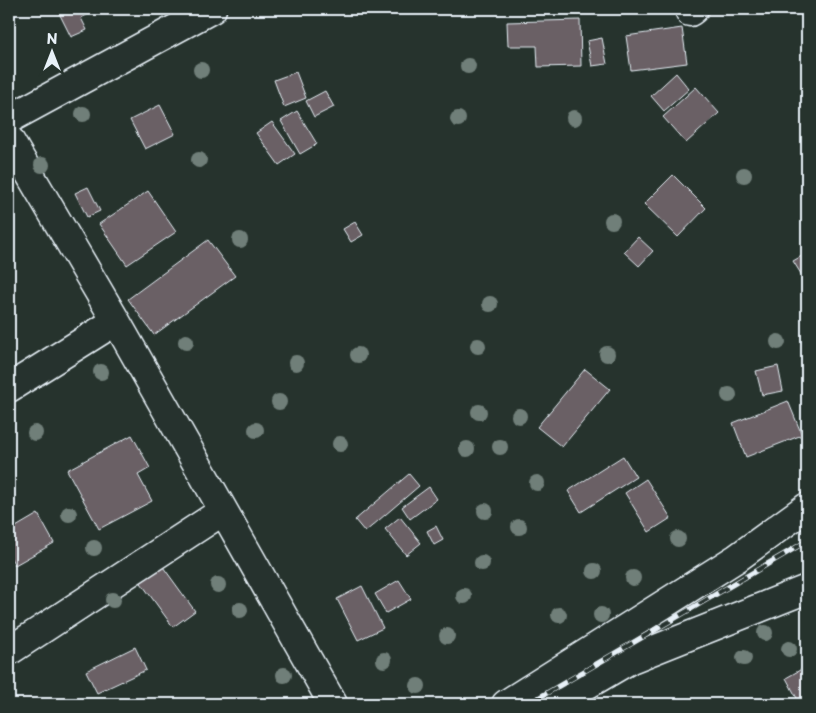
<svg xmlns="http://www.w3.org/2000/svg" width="816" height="713" font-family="'Playpen Sans',sans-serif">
<rect width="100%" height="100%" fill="#26332d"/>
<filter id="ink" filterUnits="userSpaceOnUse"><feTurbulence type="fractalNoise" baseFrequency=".02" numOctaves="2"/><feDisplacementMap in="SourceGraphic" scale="10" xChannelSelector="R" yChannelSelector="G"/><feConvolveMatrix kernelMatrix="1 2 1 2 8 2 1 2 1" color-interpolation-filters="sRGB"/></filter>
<g filter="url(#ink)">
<path fill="#6b6065" stroke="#e8f1f8" d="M 57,9 L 98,9 L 81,18 L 87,30 L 71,37 Z
M 580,20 L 581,66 L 538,67 L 537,46 L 508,46 L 507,22 Z
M 682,28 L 687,63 L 631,70 L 626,36 Z
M 602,38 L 607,64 L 592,66 L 587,41 Z
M 296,72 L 306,98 L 284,107 L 274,80 Z
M 676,73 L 689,89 L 664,111 L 651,96 Z
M 696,87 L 719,113 L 686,143 L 663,117 Z
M 325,91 L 334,107 L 314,117 L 306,101 Z
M 160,105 L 175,134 L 145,149 L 130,120 Z
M 297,111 L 317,144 L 300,154 L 281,121 Z
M 272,122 L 295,154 L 279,165 L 256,133 Z
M 673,175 L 706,208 L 678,237 L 644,204 Z
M 88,187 L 100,211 L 87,217 L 75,193 Z
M 148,191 L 176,232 L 127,265 L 99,224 Z
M 355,222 L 363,235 L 351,242 L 343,229 Z
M 638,237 L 653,251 L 639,266 L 624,252 Z
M 208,240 L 235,276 L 154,335 L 128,299 Z
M 807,253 L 807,275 L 803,277 L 793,261 Z
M 778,366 L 783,391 L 762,395 L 756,371 Z
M 585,369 L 610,389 L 562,447 L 537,427 Z
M 788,401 L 802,435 L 746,457 L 733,423 Z
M 132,435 L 150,468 L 138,475 L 152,501 L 99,529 L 67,470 Z
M 623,456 L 636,477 L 581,512 L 568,491 Z
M 409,474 L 419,486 L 365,532 L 355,520 Z
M 646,479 L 671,518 L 649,532 L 625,493 Z
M 429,487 L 437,499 L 410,519 L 402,507 Z
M 38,514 L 54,543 L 15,565 L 9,555 L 9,531 Z
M 400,517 L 421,543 L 406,555 L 385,529 Z
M 436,526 L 443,540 L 434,545 L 427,531 Z
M 158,560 L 195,611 L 173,627 L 136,576 Z
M 399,580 L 411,599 L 386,613 L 375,594 Z
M 362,586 L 383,628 L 358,640 L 337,599 Z
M 135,647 L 146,670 L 97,693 L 86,671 Z
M 807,666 L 807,704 L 800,704 L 786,678 Z"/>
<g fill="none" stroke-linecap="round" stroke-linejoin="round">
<defs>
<path id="minor" d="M 690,12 L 694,9
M 9,119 L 212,9
M 9,139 L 116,321 L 333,704
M 9,388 L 116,321
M 9,651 L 223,511
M 506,704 L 737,558 L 807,507
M 554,704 L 631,659 L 807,589"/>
</defs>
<use href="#minor" stroke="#e8f1f8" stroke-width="31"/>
<use href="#minor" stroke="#26332d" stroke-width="28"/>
<defs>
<path id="rail" d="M 528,704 L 807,541"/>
</defs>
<use href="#rail" stroke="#e8f1f8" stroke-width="5.5"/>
<use href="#rail" stroke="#26332d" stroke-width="4" stroke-dasharray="11" stroke-linecap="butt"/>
</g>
<g fill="#707f79">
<circle cx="468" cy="66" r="8"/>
<circle cx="201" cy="70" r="8"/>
<circle cx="83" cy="114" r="8"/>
<circle cx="574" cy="118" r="8"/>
<circle cx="458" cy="119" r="8"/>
<circle cx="199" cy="160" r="8"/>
<circle cx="42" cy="165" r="8"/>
<circle cx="744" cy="175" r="8"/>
<circle cx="612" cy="221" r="8"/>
<circle cx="240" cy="240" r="8"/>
<circle cx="490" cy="304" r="8"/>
<circle cx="186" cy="342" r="8"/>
<circle cx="778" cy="342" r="8"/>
<circle cx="478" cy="346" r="8"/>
<circle cx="607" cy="354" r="8"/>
<circle cx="358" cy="355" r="8"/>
<circle cx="296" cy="363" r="8"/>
<circle cx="101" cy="372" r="8"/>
<circle cx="729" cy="395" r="8"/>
<circle cx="279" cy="402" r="8"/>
<circle cx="479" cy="412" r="8"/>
<circle cx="519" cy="416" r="8"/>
<circle cx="256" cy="430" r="8"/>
<circle cx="35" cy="433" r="8"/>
<circle cx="340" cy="444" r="8"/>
<circle cx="500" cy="447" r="8"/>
<circle cx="467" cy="449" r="8"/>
<circle cx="537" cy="483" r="8"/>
<circle cx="485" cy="511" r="8"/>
<circle cx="69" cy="514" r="8"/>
<circle cx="519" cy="527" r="8"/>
<circle cx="678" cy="539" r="8"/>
<circle cx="94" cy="548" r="8"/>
<circle cx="482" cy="563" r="8"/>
<circle cx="594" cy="571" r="8"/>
<circle cx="633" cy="578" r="8"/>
<circle cx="218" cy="585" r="8"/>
<circle cx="464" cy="596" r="8"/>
<circle cx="113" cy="600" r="8"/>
<circle cx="240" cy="610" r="8"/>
<circle cx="559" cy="615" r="8"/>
<circle cx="601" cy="615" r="8"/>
<circle cx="765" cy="633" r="8"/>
<circle cx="447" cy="636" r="8"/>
<circle cx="789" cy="649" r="8"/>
<circle cx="744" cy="658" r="8"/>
<circle cx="384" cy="660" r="8"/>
<circle cx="284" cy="675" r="8"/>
<circle cx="418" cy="686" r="8"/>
</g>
</g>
<rect width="816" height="713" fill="none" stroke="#26332d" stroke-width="30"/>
<rect x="15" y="15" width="786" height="683" fill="none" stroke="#e8f1f8" stroke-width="2" filter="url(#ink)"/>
<g transform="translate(52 52)" stroke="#26332d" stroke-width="4" paint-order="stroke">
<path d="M0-4L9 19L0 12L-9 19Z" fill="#e8f1f8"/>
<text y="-8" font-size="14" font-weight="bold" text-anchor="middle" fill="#e8f1f8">N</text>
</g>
</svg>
